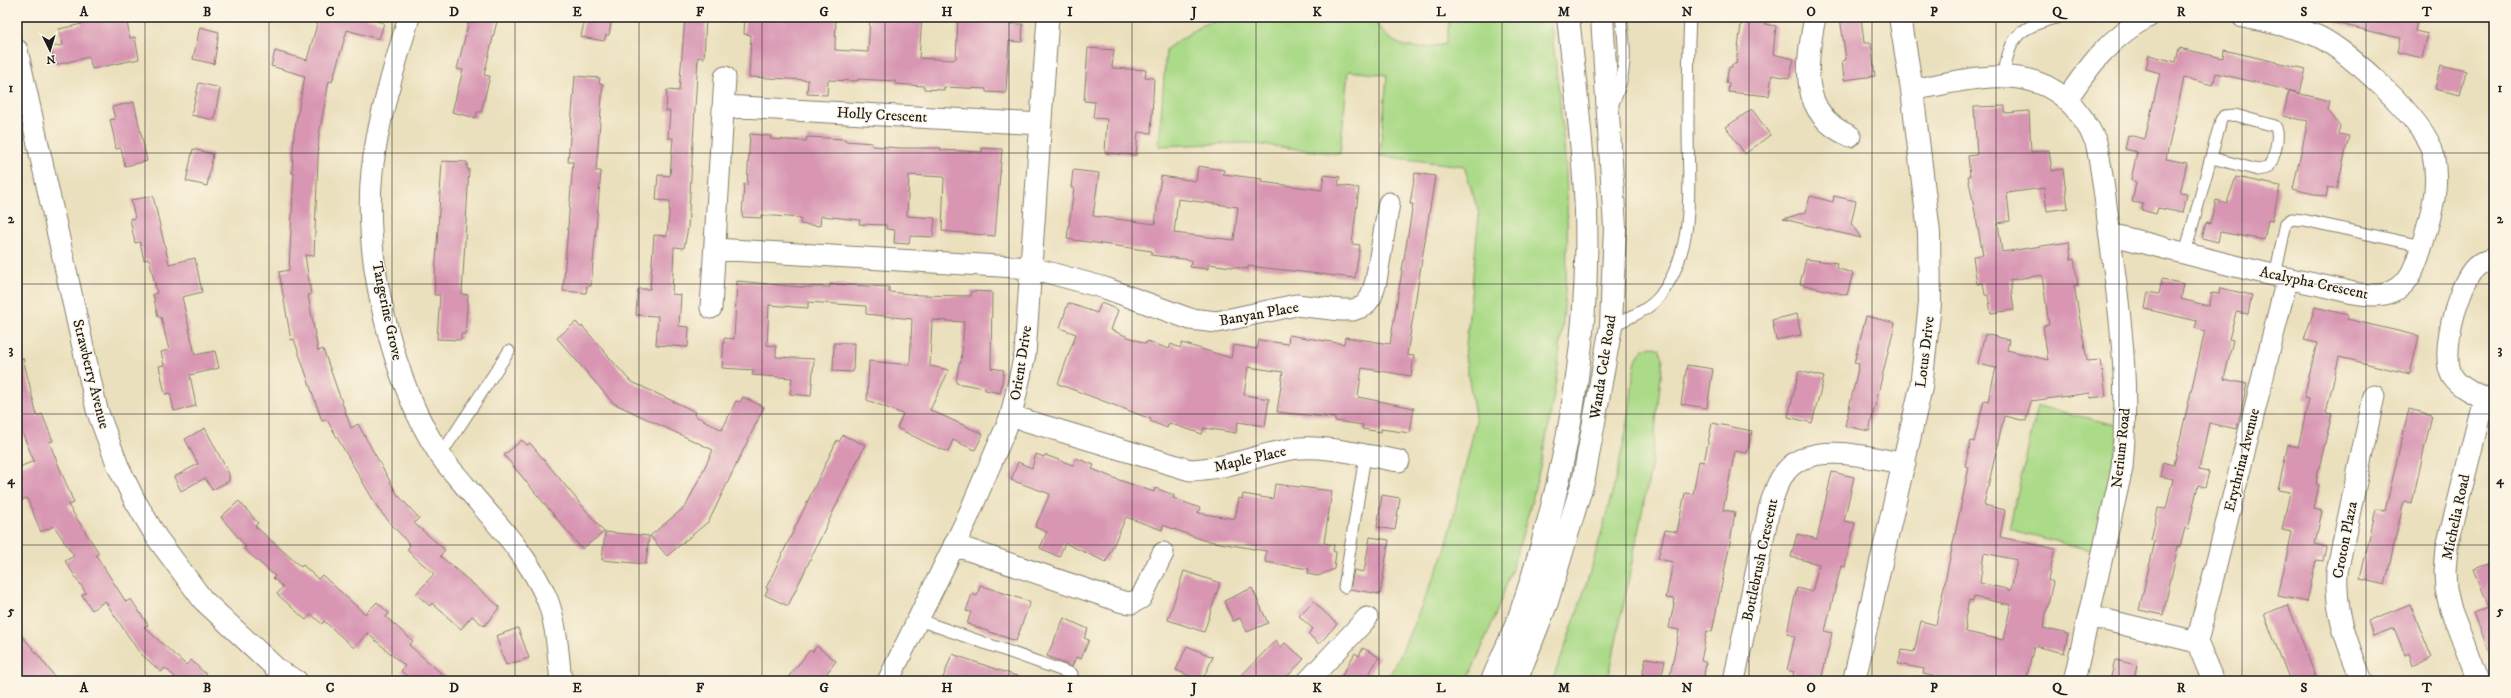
<svg xmlns="http://www.w3.org/2000/svg" width="2511" height="698" font-family="'IM FELL DW Pica',serif">
<rect width="100%" height="100%" fill="#fcf5e5"/>
<filter id="ink" filterUnits="userSpaceOnUse"><feTurbulence type="fractalNoise" baseFrequency=".025" numOctaves="2"/><feDisplacementMap in="SourceGraphic" scale="8" xChannelSelector="R" yChannelSelector="G"/><feConvolveMatrix kernelMatrix="1 2 1 2 8 2 1 2 1" color-interpolation-filters="sRGB"/></filter>
<filter id="wash" filterUnits="userSpaceOnUse"><feTurbulence type="fractalNoise" baseFrequency=".012" numOctaves="4" result="noise"/><feDisplacementMap in="SourceGraphic" scale="16" xChannelSelector="R" yChannelSelector="G"/><feGaussianBlur stdDeviation="0.9" result="paint"/><feColorMatrix in="noise" values="0 0 0 0 0 0 0 0 0 0 0 0 0 0 0 0 0 1.4 0 .05"/><feComposite in="paint" operator="in"/></filter>
<g filter="url(#wash)">
<rect width="100%" height="100%" fill="#ebe0bd"/>
<path fill="#abda88" stroke="#647b52" d="M 1229,17 L 1372,17 C 1393,50 1410,51 1446,44 L 1450,17 L 1550,17 C 1557,77 1565,137 1567,197 C 1571,360 1537,533 1467,681 L 1387,681 L 1402,651 L 1445,551 L 1476,422 L 1465,356 L 1479,214 L 1464,166 L 1380,156 L 1387,75 L 1348,71 L 1340,154 L 1247,143 L 1159,146 L 1166,49 L 1202,25 Z
M 1652,346 L 1659,348 L 1663,358 L 1651,468 L 1608,681 L 1552,681 C 1585,597 1610,511 1628,422 C 1631,407 1632,367 1638,356 C 1642,350 1646,347 1652,346 Z
M 2038,406 L 2120,426 L 2097,552 L 2009,529 Z"/>
<g id="blocks">
<path fill="#d896b3" fill-rule="evenodd" d="M 80,17 L 126,17 L 130,38 L 135,37 L 139,59 L 92,69 L 89,57 L 55,65 L 51,47 L 63,45 L 59,29 L 82,24 Z
M 319,17 L 363,17 L 384,23 L 379,39 L 347,30 L 332,82 L 329,81 L 319,134 L 314,256 L 305,255 L 311,295 L 308,295 L 318,351 L 323,349 L 351,428 L 358,424 L 397,494 L 419,518 L 414,523 L 445,550 L 440,556 L 500,607 L 484,626 L 472,616 L 461,629 L 432,603 L 430,606 L 416,594 L 434,574 L 407,550 L 410,545 L 379,510 L 327,420 L 322,421 L 294,339 L 291,340 L 279,272 L 289,270 L 294,173 L 292,173 L 294,133 L 305,76 L 271,66 L 275,51 L 307,60 Z
M 470,17 L 498,17 L 484,75 L 490,76 L 481,112 L 477,112 L 476,118 L 452,112 L 463,70 L 457,69 Z
M 585,17 L 612,17 L 609,35 L 606,35 L 604,41 L 581,37 Z
M 685,17 L 706,17 L 704,58 L 698,57 L 688,228 L 684,248 L 674,247 L 672,294 L 681,295 L 679,326 L 689,327 L 688,347 L 656,345 L 658,316 L 636,315 L 638,289 L 650,289 L 654,235 L 667,236 L 670,201 L 656,200 L 658,175 L 670,176 L 673,138 L 668,138 L 670,111 L 666,111 L 667,90 L 679,91 Z
M 745,17 L 836,17 L 835,50 L 868,52 L 870,17 L 922,17 L 919,58 L 953,60 L 956,58 L 958,18 L 989,20 L 990,17 L 1010,17 L 1010,24 L 1023,24 L 1022,42 L 1009,41 L 1006,93 L 986,92 L 986,89 L 944,87 L 944,90 L 924,89 L 924,86 L 895,84 L 895,81 L 858,79 L 858,81 L 828,80 L 827,95 L 807,94 L 808,80 L 749,77 L 751,35 L 744,34 Z
M 1742,17 L 1766,17 L 1765,24 L 1776,26 L 1773,54 L 1794,59 L 1789,78 L 1772,75 L 1769,96 L 1728,92 L 1729,83 L 1726,83 L 1729,67 L 1732,67 L 1732,64 L 1736,64 Z
M 1840,17 L 1861,17 L 1864,43 L 1871,43 L 1875,76 L 1844,80 L 1842,61 L 1846,60 Z
M 2336,17 L 2418,17 L 2415,31 L 2428,34 L 2422,58 L 2397,52 L 2400,38 L 2335,23 Z
M 200,27 L 219,32 L 214,64 L 193,59 Z
M 1088,48 L 1114,50 L 1112,68 L 1146,70 L 1145,77 L 1154,78 L 1151,133 L 1138,132 L 1136,155 L 1105,153 L 1107,119 L 1093,118 L 1095,102 L 1084,101 Z
M 2179,48 L 2223,58 L 2224,50 L 2306,69 L 2300,93 L 2216,73 L 2213,85 L 2184,78 L 2166,159 L 2187,163 L 2180,193 L 2187,194 L 2183,213 L 2158,208 L 2156,214 L 2142,210 L 2143,204 L 2132,202 L 2136,182 L 2131,180 L 2137,152 L 2125,149 L 2128,135 L 2145,139 L 2160,73 L 2146,69 L 2149,55 L 2176,62 Z
M 2441,65 L 2466,71 L 2460,95 L 2435,89 Z
M 575,76 L 600,78 L 599,83 L 603,84 L 596,171 L 601,171 L 591,286 L 587,286 L 586,293 L 563,291 L 573,162 L 568,162 Z
M 199,83 L 220,88 L 214,120 L 191,115 Z
M 2289,91 L 2330,101 L 2328,110 L 2340,126 L 2338,134 L 2349,136 L 2337,189 L 2328,187 L 2326,197 L 2293,189 L 2308,121 L 2283,116 Z
M 134,102 L 147,161 L 125,166 L 121,148 L 116,149 L 114,137 L 110,120 L 115,119 L 112,107 Z
M 2005,106 L 2005,113 L 2029,111 L 2031,152 L 2049,150 L 2052,171 L 2063,169 L 2068,208 L 2047,211 L 2044,188 L 2007,193 L 2010,221 L 1998,223 L 2002,252 L 2069,242 L 2071,260 L 2074,259 L 2078,285 L 2074,285 L 2087,361 L 2101,360 L 2106,396 L 2091,398 L 2090,393 L 2031,401 L 2026,421 L 2004,416 L 1984,505 L 2005,510 L 2000,537 L 2055,549 L 2048,580 L 2053,582 L 2043,628 L 2068,634 L 2064,653 L 2034,646 L 2026,681 L 1954,681 L 1923,674 L 1924,669 L 1898,664 L 1902,650 L 1914,652 L 1921,621 L 1936,625 L 1969,467 L 1965,466 L 1971,441 L 1974,442 L 1984,400 L 1988,401 L 1996,368 L 1978,364 L 1985,334 L 2009,340 L 2007,350 L 2048,360 L 2043,326 L 2049,325 L 2042,275 L 2010,280 L 2014,310 L 1991,313 L 1988,295 L 1985,295 L 1983,283 L 1977,284 L 1975,271 L 1973,256 L 1983,255 L 1968,176 L 1970,176 L 1968,156 L 1977,155 L 1974,107 ZM 1984,553 L 2017,560 L 2011,590 L 1980,583 ZM 1974,597 L 2011,605 L 2003,640 L 1966,632 L 1965,619 L 1969,600 L 1973,601 Z
M 1752,109 L 1770,135 L 1745,154 L 1726,127 Z
M 750,134 L 771,136 L 770,139 L 806,141 L 807,137 L 845,139 L 845,141 L 872,143 L 872,146 L 901,148 L 941,148 L 941,150 L 982,152 L 982,148 L 1002,149 L 995,236 L 942,231 L 944,177 L 909,175 L 907,216 L 935,218 L 933,237 L 910,236 L 909,244 L 894,243 L 895,230 L 886,229 L 886,225 L 859,224 L 860,220 L 821,216 L 820,226 L 800,224 L 801,218 L 761,215 L 761,218 L 742,217 L 744,184 L 747,185 Z
M 193,149 L 213,154 L 207,186 L 186,181 Z
M 442,161 L 467,162 L 467,169 L 469,169 L 462,294 L 468,295 L 465,334 L 461,334 L 461,340 L 437,339 L 440,295 L 434,295 Z
M 1198,166 L 1224,170 L 1223,174 L 1262,179 L 1261,182 L 1322,190 L 1324,175 L 1340,177 L 1338,185 L 1359,188 L 1352,244 L 1360,245 L 1355,278 L 1248,266 L 1248,269 L 1208,264 L 1208,269 L 1190,267 L 1191,260 L 1151,255 L 1152,251 L 1067,239 L 1074,188 L 1071,188 L 1073,170 L 1099,173 L 1093,216 L 1155,224 L 1161,176 L 1196,181 ZM 1178,199 L 1238,207 L 1234,240 L 1174,233 Z
M 1415,173 L 1435,176 L 1407,355 L 1414,356 L 1411,376 L 1362,368 L 1358,397 L 1414,408 L 1410,433 L 1381,429 L 1381,432 L 1362,429 L 1363,425 L 1335,421 L 1335,418 L 1277,412 L 1283,372 L 1248,367 L 1244,395 L 1269,399 L 1265,426 L 1238,422 L 1236,433 L 1204,428 L 1202,434 L 1169,423 L 1167,428 L 1150,421 L 1151,419 L 1058,384 L 1076,334 L 1060,328 L 1068,303 L 1097,313 L 1101,303 L 1118,310 L 1111,330 L 1146,344 L 1147,341 L 1169,349 L 1171,344 L 1180,348 L 1182,343 L 1231,358 L 1233,345 L 1257,349 L 1259,340 L 1288,344 L 1289,335 L 1344,344 L 1345,337 L 1390,344 L 1413,204 L 1410,204 Z
M 2236,177 L 2280,186 L 2272,221 L 2268,220 L 2264,240 L 2220,232 L 2218,242 L 2202,238 L 2206,223 L 2210,224 L 2216,200 L 2227,203 Z
M 153,196 L 169,264 L 195,258 L 202,292 L 182,297 L 195,355 L 215,351 L 219,368 L 190,375 L 196,406 L 174,411 L 170,393 L 165,394 L 159,366 L 164,365 L 161,352 L 169,350 L 161,317 L 158,317 L 153,294 L 157,293 L 149,259 L 144,260 L 140,242 L 135,243 L 130,219 L 135,218 L 131,200 Z
M 1810,196 L 1833,202 L 1834,196 L 1856,201 L 1851,223 L 1861,238 L 1783,219 L 1806,212 Z
M 1806,259 L 1837,263 L 1836,268 L 1853,273 L 1847,295 L 1800,284 Z
M 2162,279 L 2184,284 L 2181,299 L 2209,306 L 2212,293 L 2219,294 L 2220,288 L 2252,295 L 2248,314 L 2236,312 L 2229,339 L 2233,340 L 2224,379 L 2247,384 L 2237,429 L 2209,423 L 2199,470 L 2209,472 L 2205,487 L 2198,485 L 2188,529 L 2185,528 L 2180,547 L 2178,546 L 2163,615 L 2139,610 L 2155,541 L 2151,540 L 2158,508 L 2166,509 L 2173,479 L 2160,476 L 2163,462 L 2174,465 L 2205,331 L 2195,328 L 2197,321 L 2145,309 L 2148,292 L 2159,294 Z
M 737,281 L 800,287 L 830,287 L 830,284 L 889,287 L 889,292 L 920,295 L 971,296 L 971,291 L 992,292 L 991,368 L 1004,370 L 1000,393 L 985,390 L 985,388 L 956,383 L 959,363 L 961,363 L 964,322 L 932,320 L 930,366 L 949,370 L 930,410 L 983,434 L 975,450 L 953,440 L 948,452 L 929,444 L 897,428 L 903,414 L 867,400 L 869,361 L 910,365 L 912,319 L 866,314 L 866,306 L 808,302 L 808,308 L 769,305 L 767,345 L 776,346 L 776,357 L 814,359 L 811,396 L 790,394 L 792,378 L 752,375 L 754,370 L 722,368 L 724,338 L 734,339 Z
M 2315,307 L 2348,315 L 2347,319 L 2419,336 L 2410,374 L 2339,357 L 2326,413 L 2332,414 L 2318,472 L 2316,484 L 2319,485 L 2314,509 L 2322,511 L 2315,544 L 2326,547 L 2323,561 L 2316,560 L 2307,602 L 2278,596 L 2292,532 L 2282,530 L 2290,492 L 2278,490 L 2288,445 L 2298,447 L 2309,399 L 2304,398 L 2317,343 L 2304,340 Z
M 1797,314 L 1801,335 L 1776,340 L 1772,320 Z
M 1866,316 L 1895,323 L 1869,431 L 1845,426 L 1859,364 L 1854,363 Z
M 576,322 L 581,328 L 582,326 L 630,381 L 696,412 L 694,415 L 722,430 L 736,401 L 740,402 L 743,397 L 764,407 L 709,521 L 667,556 L 650,536 L 686,506 L 713,450 L 613,403 L 557,338 Z
M 834,343 L 854,343 L 853,372 L 833,371 Z
M 23,358 L 37,416 L 42,414 L 53,441 L 49,442 L 74,503 L 68,505 L 99,553 L 96,555 L 126,602 L 131,599 L 148,625 L 144,627 L 186,665 L 191,660 L 213,681 L 171,681 L 175,677 L 165,668 L 161,672 L 139,652 L 105,601 L 92,610 L 82,595 L 86,593 L 65,561 L 74,556 L 54,526 L 41,532 L 27,498 L 17,502 L 17,483 L 22,481 L 17,468 L 34,461 L 17,420 L 17,359 Z
M 1687,365 L 1713,369 L 1707,408 L 1681,404 Z
M 1799,371 L 1824,377 L 1812,423 L 1788,417 Z
M 2409,409 L 2432,415 L 2412,503 L 2404,501 L 2385,585 L 2360,579 L 2376,509 L 2385,511 Z
M 1712,423 L 1752,431 L 1747,453 L 1735,451 L 1723,510 L 1735,512 L 1730,543 L 1712,632 L 1707,631 L 1701,661 L 1706,663 L 1703,681 L 1693,681 L 1670,676 L 1679,630 L 1669,628 L 1675,599 L 1666,598 L 1673,562 L 1658,559 L 1665,530 L 1677,532 L 1685,493 L 1693,494 L 1699,461 L 1704,462 Z
M 205,428 L 229,474 L 229,481 L 212,490 L 205,478 L 181,491 L 174,477 L 198,464 L 185,439 Z
M 843,435 L 865,445 L 788,606 L 765,595 L 768,589 L 766,588 L 837,440 L 839,442 Z
M 522,440 L 527,445 L 530,443 L 604,532 L 582,549 L 504,455 Z
M 1036,454 L 1044,457 L 1045,455 L 1073,465 L 1076,458 L 1094,465 L 1092,469 L 1119,480 L 1154,492 L 1155,488 L 1174,495 L 1173,498 L 1200,508 L 1198,513 L 1235,519 L 1239,498 L 1242,499 L 1243,494 L 1273,499 L 1275,484 L 1332,491 L 1324,543 L 1334,545 L 1333,551 L 1336,552 L 1334,569 L 1318,576 L 1308,574 L 1309,569 L 1265,562 L 1266,551 L 1203,540 L 1163,525 L 1162,530 L 1126,517 L 1106,562 L 1065,543 L 1059,557 L 1040,548 L 1047,532 L 1035,527 L 1050,494 L 1011,480 L 1018,462 L 1032,468 Z
M 1832,472 L 1854,477 L 1844,521 L 1855,523 L 1845,567 L 1841,566 L 1825,631 L 1832,633 L 1821,681 L 1791,681 L 1794,672 L 1787,670 L 1795,636 L 1787,634 L 1791,613 L 1797,588 L 1812,592 L 1819,564 L 1791,557 L 1797,534 L 1817,539 Z
M 1382,495 L 1400,498 L 1395,530 L 1377,527 Z
M 239,501 L 258,523 L 255,526 L 301,567 L 303,565 L 318,579 L 322,575 L 365,614 L 377,602 L 389,613 L 386,617 L 413,641 L 409,645 L 450,681 L 413,681 L 401,671 L 405,666 L 367,633 L 354,648 L 324,621 L 322,624 L 311,614 L 306,620 L 277,594 L 283,587 L 273,578 L 275,576 L 244,549 L 246,547 L 221,517 Z
M 605,532 L 649,536 L 646,564 L 602,560 Z
M 1370,537 L 1389,540 L 1380,594 L 1350,589 L 1354,570 L 1364,572 Z
M 2494,562 L 2494,662 L 2493,662 L 2474,613 L 2489,607 L 2474,569 Z
M 1184,571 L 1220,583 L 1204,632 L 1168,620 Z
M 980,585 L 1030,602 L 1016,641 L 967,624 L 971,612 L 966,611 L 972,594 L 977,596 Z
M 1252,588 L 1268,623 L 1247,632 L 1240,618 L 1233,621 L 1224,601 Z
M 1313,601 L 1337,624 L 1319,644 L 1308,634 L 1313,629 L 1299,616 Z
M 2410,604 L 2432,658 L 2413,666 L 2409,653 L 2405,655 L 2394,628 L 2373,636 L 2368,621 Z
M 2288,605 L 2300,635 L 2317,681 L 2290,681 L 2264,614 Z
M 1064,618 L 1088,629 L 1084,638 L 1089,640 L 1081,659 L 1076,657 L 1072,667 L 1047,656 Z
M 518,628 L 529,658 L 506,665 L 496,636 Z
M 17,630 L 38,655 L 58,681 L 17,681 Z
M 1276,640 L 1280,648 L 1285,643 L 1304,659 L 1283,681 L 1236,681 Z
M 817,646 L 836,661 L 821,681 L 785,681 L 810,650 L 812,652 Z
M 1187,646 L 1213,657 L 1202,681 L 1176,670 Z
M 1363,648 L 1379,657 L 1365,681 L 1339,681 L 1355,653 L 1359,656 Z
M 952,654 L 1025,679 L 1025,681 L 952,681 L 943,678 Z
M 1646,658 L 1665,661 L 1661,679 L 1642,675 Z
M 2115,660 L 2137,665 L 2134,681 L 2110,681 Z"/>
</g>
</g>
<g filter="url(#ink)">
<use href="#blocks" fill-opacity="0" stroke="#847e6c" stroke-width="1"/>
<g fill="none" stroke-linecap="round" stroke-linejoin="round">
<defs>
<path id="service" d="M 2004,77 C 2008,35 2021,26 2060,17
M 1611,107 C 1627,78 1626,49 1621,17
M 2185,253 L 2221,120 L 2224,116 L 2235,115 L 2275,126 C 2281,135 2274,159 2268,168 L 2258,170 L 2212,158
M 2275,276 L 2286,223 L 2292,219 L 2303,220 L 2422,246
M 1611,326 C 1628,318 1648,311 1660,296 C 1697,247 1688,186 1688,129 C 1688,92 1688,54 1690,17
M 440,456 L 509,351
M 1344,587 L 1365,456
M 919,620 L 1072,674"/>
<path id="minor" d="M 409,17 C 394,68 378,119 372,171 C 363,258 392,382 440,455 C 447,466 457,476 465,486 C 495,522 528,555 547,599 C 557,624 558,655 561,681
M 1815,17 C 1806,64 1798,114 1850,136
M 17,50 L 97,410 L 118,466 L 134,499 L 157,538 L 203,600 L 279,671 L 297,681
M 1912,90 C 1988,75 2056,55 2096,142 C 2104,178 2107,216 2112,253 C 2122,328 2129,392 2122,468 L 2074,681
M 2067,99 C 2089,66 2112,35 2148,17
M 723,106 L 1041,124
M 2110,234 C 2181,252 2252,272 2324,286 C 2343,290 2366,298 2385,294 C 2411,288 2416,264 2423,242 C 2432,211 2440,186 2433,154 C 2426,121 2348,50 2317,36 C 2294,26 2267,22 2243,17
M 715,249 L 1032,268 L 1105,288 L 1190,319 L 1217,322 L 1296,305 L 1341,310 L 1353,310 L 1364,306 L 1371,297 L 1376,281 L 1389,203
M 2494,259 C 2485,261 2479,263 2473,270 C 2457,290 2440,353 2452,376 C 2459,388 2481,398 2494,401
M 711,308 L 725,77
M 1011,416 L 1190,470 C 1227,469 1256,455 1292,449 C 1324,444 1367,456 1399,461
M 954,545 L 1123,602 L 1132,603 L 1141,598 L 1163,553
M 2089,616 L 2197,642
M 888,681 L 966,521 L 1011,416 L 1025,354 L 1048,17
M 1308,681 L 1367,618
M 1734,681 L 1769,509 C 1774,495 1777,481 1787,470 C 1812,440 1873,458 1905,464
M 2213,681 L 2197,642 L 2287,279
M 2362,681 C 2347,642 2335,615 2337,572 L 2374,396
M 2478,681 L 2451,610 L 2446,590 L 2445,572 L 2447,547 L 2484,398"/>
<path id="tertiary" d="M 1492,681 C 1501,659 1512,637 1520,615 C 1564,486 1590,347 1586,210 C 1583,146 1575,81 1568,17
M 1516,681 L 1547,602 L 1584,478 L 1611,326 L 1615,227 L 1602,17
M 1854,681 L 1921,387 L 1930,303 L 1929,233 L 1912,90 L 1900,17"/>
</defs>
<use href="#service" stroke="#847e6c" stroke-width="13"/>
<use href="#minor" stroke="#847e6c" stroke-width="23"/>
<use href="#tertiary" stroke="#847e6c" stroke-width="24"/>
<use href="#service" stroke="#fff" stroke-width="11"/>
<use href="#minor" stroke="#fff" stroke-width="21"/>
<use href="#tertiary" stroke="#fff" stroke-width="22"/>
</g>
</g>
<path fill="none" stroke="#1c1c1c" stroke-width="1" stroke-opacity="0.55" d="M 145,17 L 145,681M 269,17 L 269,681M 392,17 L 392,681M 515,17 L 515,681M 639,17 L 639,681M 762,17 L 762,681M 885,17 L 885,681M 1009,17 L 1009,681M 1132,17 L 1132,681M 1256,17 L 1256,681M 1379,17 L 1379,681M 1502,17 L 1502,681M 1626,17 L 1626,681M 1749,17 L 1749,681M 1872,17 L 1872,681M 1996,17 L 1996,681M 2119,17 L 2119,681M 2242,17 L 2242,681M 2366,17 L 2366,681M 17,153 L 2494,153M 17,284 L 2494,284M 17,414 L 2494,414M 17,545 L 2494,545"/>
<g text-anchor="middle" dominant-baseline="central" stroke-width="3" stroke-linejoin="round" paint-order="stroke">
<g font-size="15" fill="#1c1c1c" stroke="#fcf5e5">
<text transform="translate(882 115) rotate(3)">Holly Crescent</text>
<text transform="translate(2314 283) rotate(12)">Acalypha Crescent</text>
<text transform="translate(387 311) rotate(78)">Tangerine Grove</text>
<text transform="translate(1259 314) rotate(-10)">Banyan Place</text>
<text transform="translate(1925 352) rotate(-83)">Lotus Drive</text>
<text transform="translate(1021 363) rotate(-81)">Orient Drive</text>
<text transform="translate(1603 367) rotate(-81)">Wanda Cele Road</text>
<text transform="translate(91 374) rotate(76)">Strawberry Avenue</text>
<text transform="translate(2121 448) rotate(-84)">Nerium Road</text>
<text transform="translate(1250 459) rotate(-13)">Maple Place</text>
<text transform="translate(2242 460) rotate(-76)">Erythrina Avenue</text>
<text transform="translate(2456 517) rotate(-78)">Michelia Road</text>
<text transform="translate(2345 540) rotate(-79)">Croton Plaza</text>
<text transform="translate(1760 560) rotate(-78)">Bottlebrush Crescent</text>
</g>
</g>
<rect width="2511" height="698" fill="none" stroke="#fcf5e5" stroke-width="44"/>
<g transform="translate(50 50) rotate(175)" stroke="#fcf5e5" stroke-width="3" paint-order="stroke">
<path d="M0-3L7 15L0 10L-7 15Z" fill="#1c1c1c"/>
<text y="-6" font-size="11" font-weight="bold" text-anchor="middle" fill="#1c1c1c">N</text>
</g>
<rect x="22" y="22" width="2467" height="654" fill="none" stroke="#1c1c1c" stroke-width="1.5"/>
<g font-size="13" text-anchor="middle" font-weight="bold" fill="#1c1c1c">
<text x="84" y="16">A</text>
<text x="207" y="16">B</text>
<text x="330" y="16">C</text>
<text x="454" y="16">D</text>
<text x="577" y="16">E</text>
<text x="700" y="16">F</text>
<text x="824" y="16">G</text>
<text x="947" y="16">H</text>
<text x="1070" y="16">I</text>
<text x="1194" y="16">J</text>
<text x="1317" y="16">K</text>
<text x="1441" y="16">L</text>
<text x="1564" y="16">M</text>
<text x="1687" y="16">N</text>
<text x="1811" y="16">O</text>
<text x="1934" y="16">P</text>
<text x="2057" y="16">Q</text>
<text x="2181" y="16">R</text>
<text x="2304" y="16">S</text>
<text x="2427" y="16">T</text>
<text x="11" y="92">1</text>
<text x="2500" y="92">1</text>
<text x="11" y="223">2</text>
<text x="2500" y="223">2</text>
<text x="11" y="354">3</text>
<text x="2500" y="354">3</text>
<text x="11" y="484">4</text>
<text x="2500" y="484">4</text>
<text x="11" y="615">5</text>
<text x="2500" y="615">5</text>
<text x="84" y="692">A</text>
<text x="207" y="692">B</text>
<text x="330" y="692">C</text>
<text x="454" y="692">D</text>
<text x="577" y="692">E</text>
<text x="700" y="692">F</text>
<text x="824" y="692">G</text>
<text x="947" y="692">H</text>
<text x="1070" y="692">I</text>
<text x="1194" y="692">J</text>
<text x="1317" y="692">K</text>
<text x="1441" y="692">L</text>
<text x="1564" y="692">M</text>
<text x="1687" y="692">N</text>
<text x="1811" y="692">O</text>
<text x="1934" y="692">P</text>
<text x="2057" y="692">Q</text>
<text x="2181" y="692">R</text>
<text x="2304" y="692">S</text>
<text x="2427" y="692">T</text>
</g>
</svg>
